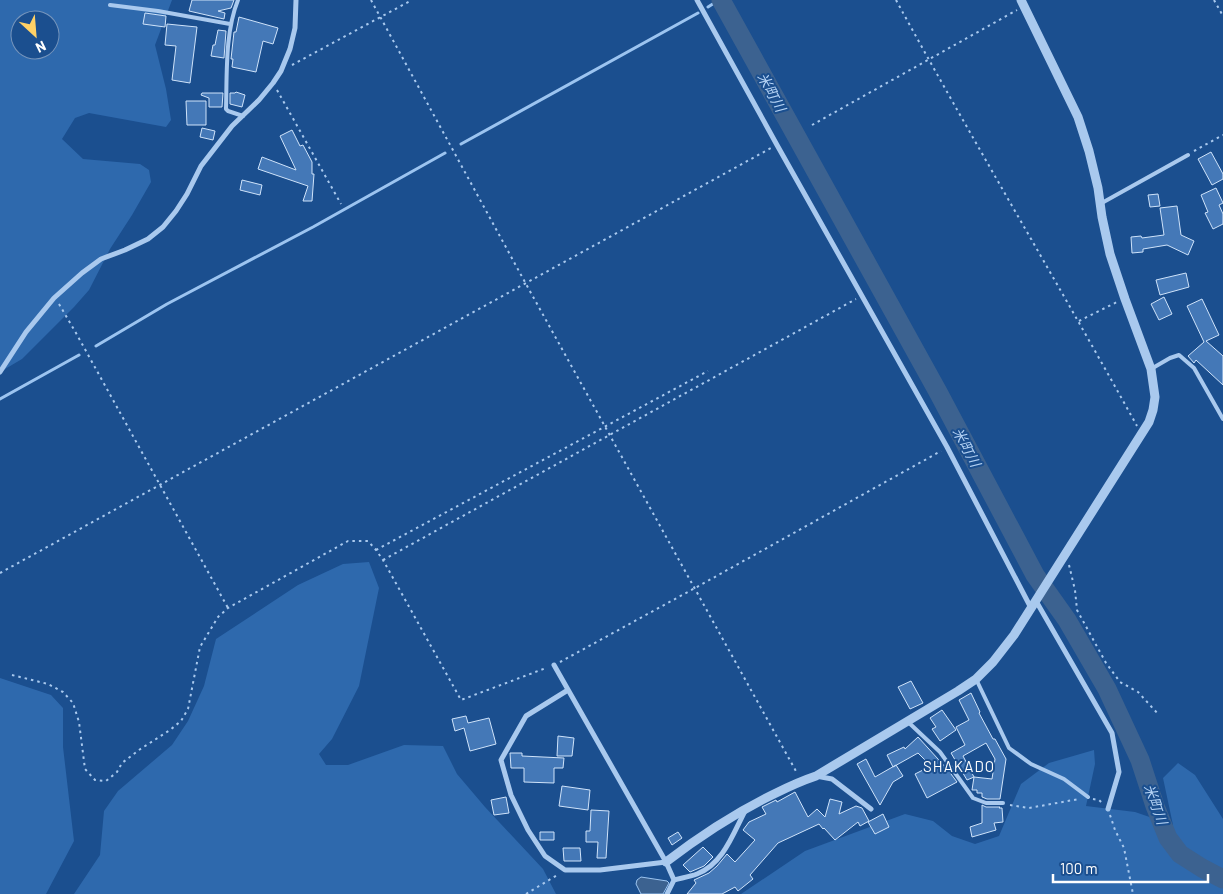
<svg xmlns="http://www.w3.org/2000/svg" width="1223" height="894" font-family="Barlow,'Noto Sans JP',sans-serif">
<rect width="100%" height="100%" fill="#1b4f8f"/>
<path fill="#2e69ad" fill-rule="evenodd" d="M 0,0 L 172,0 L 155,45 L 166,89 L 171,120 L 166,127 L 89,113 L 75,118 L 62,139 L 83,159 L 140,164 L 149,170 L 151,182 L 132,215 L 110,249 L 89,290 L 74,307 L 22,359 L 0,372 ZM 20,20 L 50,20 L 50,50 L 20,50 Z
M 369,562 L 379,588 L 359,686 L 332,739 L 319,754 L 326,765 L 348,765 L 404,745 L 443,746 L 457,774 L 485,807 L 543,869 L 556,894 L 74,894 L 100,855 L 104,811 L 118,791 L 172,745 L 188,721 L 204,686 L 216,639 L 298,585 L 343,564 Z
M 0,678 L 51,695 L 63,708 L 63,747 L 74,841 L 46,894 L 0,894 Z
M 1094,750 L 1095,764 L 1086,806 L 1135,812 L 1173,825 L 1163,778 L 1178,763 L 1195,775 L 1223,819 L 1223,894 L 741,894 L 805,851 L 905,814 L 933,821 L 952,836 L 975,844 L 999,836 L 1021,784 L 1049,763 Z"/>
<path fill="#3c6290" stroke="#9cc4f0" d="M 641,877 L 667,881 L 669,883 L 663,894 L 641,894 L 636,884 L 637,880 Z"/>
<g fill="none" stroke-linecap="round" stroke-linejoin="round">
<path stroke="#9cc4f0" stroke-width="3" d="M 708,7 L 719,0
M 461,144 L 698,13
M 96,346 L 167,304 L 313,227 L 445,153
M 0,399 L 79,355"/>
<path stroke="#3c6290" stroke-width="19" d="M 721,0 L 938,392 L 1035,575 L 1067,620 L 1107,689 L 1140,760 L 1155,806 L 1168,838 L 1180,854 L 1202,868 L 1223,879"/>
</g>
<path fill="#4478b7" stroke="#cfe3fa" d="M 192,0 L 234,0 L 231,8 L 218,11 L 225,13 L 224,19 L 189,11 Z
M 145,13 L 166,16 L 165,27 L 143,24 Z
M 239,17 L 278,28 L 273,44 L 263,41 L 256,72 L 232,67 L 233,59 L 231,59 L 234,32 L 236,32 Z
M 167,24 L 197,27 L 190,83 L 172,80 L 176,46 L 165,45 Z
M 218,30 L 226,31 L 224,58 L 211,56 L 213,45 L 215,45 Z
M 236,92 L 245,95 L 242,107 L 230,104 L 230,93 L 235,93 Z
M 202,93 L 223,93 L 222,107 L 209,107 L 209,98 L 201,95 Z
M 186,101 L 206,101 L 206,125 L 187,125 Z
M 202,128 L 215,131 L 213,140 L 200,137 Z
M 292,130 L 300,146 L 303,145 L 312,162 L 312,174 L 314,174 L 312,201 L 303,201 L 308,186 L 258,169 L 262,157 L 296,170 L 280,136 Z
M 1211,152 L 1223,174 L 1223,179 L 1212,185 L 1198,159 Z
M 242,180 L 262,185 L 260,195 L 240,190 Z
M 1216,188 L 1223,203 L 1219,205 L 1223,214 L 1223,224 L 1213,229 L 1205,213 L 1208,212 L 1201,195 Z
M 1158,194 L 1160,206 L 1150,207 L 1148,195 Z
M 1177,206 L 1181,235 L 1194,241 L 1188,255 L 1167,245 L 1143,249 L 1143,252 L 1132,253 L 1131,237 L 1141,236 L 1142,238 L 1164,235 L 1160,208 Z
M 1186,273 L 1189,287 L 1160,295 L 1156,280 Z
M 1164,297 L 1172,314 L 1159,320 L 1151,304 Z
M 1202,299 L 1219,335 L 1206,341 L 1223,356 L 1223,385 L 1196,360 L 1194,363 L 1188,356 L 1204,342 L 1187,306 Z
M 911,681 L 923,703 L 910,709 L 898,687 Z
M 971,693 L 980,712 L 979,713 L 993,739 L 995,739 L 1006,759 L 1000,799 L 987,799 L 982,797 L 982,793 L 977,793 L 977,790 L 972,790 L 974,777 L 992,779 L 995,759 L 986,743 L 963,756 L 974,777 L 967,780 L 951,753 L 965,745 L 956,727 L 969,720 L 959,700 Z
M 942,710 L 956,730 L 940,741 L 932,729 L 936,727 L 930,718 Z
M 466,716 L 468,723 L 489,718 L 496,744 L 470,751 L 464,728 L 455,731 L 452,719 Z
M 558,736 L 574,738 L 572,756 L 557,756 Z
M 918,737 L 948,770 L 957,782 L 927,798 L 915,774 L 931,766 L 918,753 L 893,767 L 887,755 L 904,747 L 905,749 Z
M 510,753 L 522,753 L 522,756 L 564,758 L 563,768 L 554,768 L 554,783 L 524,782 L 524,768 L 511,768 Z
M 866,759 L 875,777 L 896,765 L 903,776 L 893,782 L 880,805 L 857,764 Z
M 562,786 L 590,790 L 588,810 L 559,806 Z
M 795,792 L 808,817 L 817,809 L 825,817 L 830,799 L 842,802 L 839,814 L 856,806 L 862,808 L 869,821 L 860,826 L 858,822 L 835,840 L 824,828 L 823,829 L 819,824 L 778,843 L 750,875 L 753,879 L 738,891 L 735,887 L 722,894 L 687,894 L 696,883 L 694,880 L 709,873 L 717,866 L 727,854 L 735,862 L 755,840 L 743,830 L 749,822 L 766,814 L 762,807 L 776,800 L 777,802 Z
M 506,797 L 509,813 L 494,815 L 491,800 Z
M 982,805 L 986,807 L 1000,807 L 999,808 L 1002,808 L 1003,822 L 994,823 L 996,830 L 972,837 L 970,827 L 982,823 Z
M 591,810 L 609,811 L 606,858 L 597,858 L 598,842 L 586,842 L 586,831 L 590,831 Z
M 883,814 L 889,827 L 875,834 L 868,822 Z
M 540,832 L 554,832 L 554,840 L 540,840 Z
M 678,832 L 682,838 L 672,845 L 668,838 Z
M 703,847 L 713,857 L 704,866 L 690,872 L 683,865 Z
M 563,848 L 580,848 L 581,861 L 564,861 Z"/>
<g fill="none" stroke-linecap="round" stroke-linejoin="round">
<path stroke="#a9c9ee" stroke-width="2" stroke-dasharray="2.5 4" stroke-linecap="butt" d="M 371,0 L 526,284 L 797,773
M 896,0 C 974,143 1058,283 1137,426
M 1214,0 L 1223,16
M 292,65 L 412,0
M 277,90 L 341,204
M 812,125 L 1017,10
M 1194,151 L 1223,135
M 59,304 L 76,333 L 228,608
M 1079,321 L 1117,302
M 376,550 L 708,371
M 383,560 L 856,299
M 1069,565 L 1075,590 L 1077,610 L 1106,663 L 1120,682 L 1138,692 L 1159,715
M 0,573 L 771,148
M 560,662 L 695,588 L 941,451
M 12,675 L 48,684 L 63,692 L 73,703 L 79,722 L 85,769 L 95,780 L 106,781 L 117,772 L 122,763 L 139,750 L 170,730 L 181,721 L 188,709 L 200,647 L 218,617 L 228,608 L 348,541 L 368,541 L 376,550 L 383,560 L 461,700 L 546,668
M 1093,799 L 1099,800 L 1102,803
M 1010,805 L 1029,808 L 1079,799
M 1110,815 L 1115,830 L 1124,848 L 1133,894
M 526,894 L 559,874"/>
<path stroke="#a9c9ee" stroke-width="4" d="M 238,0 C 225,32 227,74 226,109 L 228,111 L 243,116
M 110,5 L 158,11 L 230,24
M 1100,204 L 1188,155
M 1151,369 L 1170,358 L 1179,355 L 1194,368 L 1223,419
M 976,679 L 1009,748 L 1031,764 L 1064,779 L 1088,797
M 907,721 L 940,752 L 973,798 L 986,803 L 1003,803"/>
<path stroke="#a9c9ee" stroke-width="5" d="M 697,0 L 777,145 L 947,447 L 1031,608
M 0,372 L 26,332 L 54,298 L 82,273 L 101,259 L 125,250 L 148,239 L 163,227 L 176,211 L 187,194 L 201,166 L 232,126 L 259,100 L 273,83 L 281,71 L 290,49 L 295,28 L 296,0
M 1036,601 L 1112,733 L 1119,772 L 1108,809
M 554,665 L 666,862 L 674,880 L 667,894
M 568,690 L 526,716 L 501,760 L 511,795 L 528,830 L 545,856 L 565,870 L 600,870 L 666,862
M 816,776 L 832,779 L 871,809
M 674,880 C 681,878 689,877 697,874 C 723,864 733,834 745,811"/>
<path stroke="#a9c9ee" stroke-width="9" d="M 666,862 C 700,836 735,813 774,794 C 788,787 801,781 816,776 L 958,691 L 976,679 L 993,662 L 1014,635 L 1149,422 L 1153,410 L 1155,397 L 1151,369 L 1125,299 L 1110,254 L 1102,217 L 1098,188 L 1089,151 L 1078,117 L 1021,0"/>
</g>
<g text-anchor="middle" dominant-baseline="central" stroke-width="4" stroke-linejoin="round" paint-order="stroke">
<g font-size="14" font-style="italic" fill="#b5d3f5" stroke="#1b4f8f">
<text transform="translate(772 92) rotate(61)">米町川</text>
<text transform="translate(967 447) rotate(62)">米町川</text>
<text transform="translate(1156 804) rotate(70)">米町川</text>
</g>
<g font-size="15" letter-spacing="1" fill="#fff" stroke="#1b4f8f">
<text x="959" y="766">SHAKADO</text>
</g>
</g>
<g transform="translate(35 35) rotate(154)"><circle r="24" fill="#1b4f8f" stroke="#7695bc"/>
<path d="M0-4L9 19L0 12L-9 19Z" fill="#ffd166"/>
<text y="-8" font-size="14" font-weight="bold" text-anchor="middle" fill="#ffffff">N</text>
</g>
<path d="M1053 874v8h155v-8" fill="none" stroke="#ffffff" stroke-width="2.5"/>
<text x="1060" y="874" font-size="15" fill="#ffffff" stroke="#1b4f8f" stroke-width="4" paint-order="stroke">100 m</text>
</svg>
